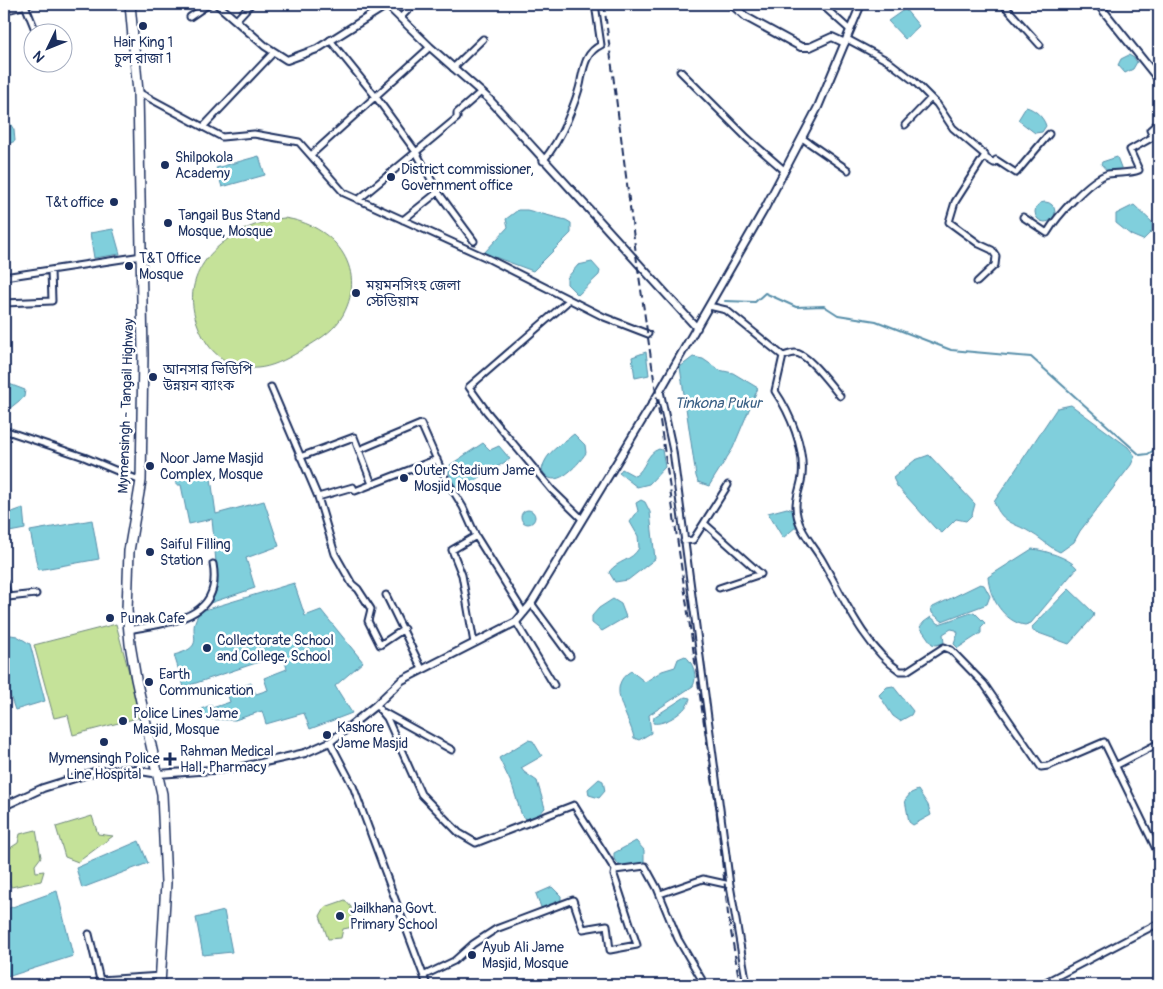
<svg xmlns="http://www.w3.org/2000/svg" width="1163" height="989" font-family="Pangolin,'Noto Sans Bengali',sans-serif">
<rect width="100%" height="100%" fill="#fff"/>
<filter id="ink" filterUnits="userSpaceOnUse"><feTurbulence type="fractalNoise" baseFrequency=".02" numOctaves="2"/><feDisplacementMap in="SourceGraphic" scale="10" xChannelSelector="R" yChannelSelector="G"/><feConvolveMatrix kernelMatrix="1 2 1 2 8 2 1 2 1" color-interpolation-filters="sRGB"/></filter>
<g filter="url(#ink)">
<path fill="#c5e299" stroke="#70887c" d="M 284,218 C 332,224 369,267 343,315 C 335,329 323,337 310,345 C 282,363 254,379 223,359 C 210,351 202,337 197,323 C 176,266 232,224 284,218 Z
M 116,624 L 141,717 L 73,735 L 68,715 L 54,718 L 34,645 Z
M 92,816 L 98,834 L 113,836 L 78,862 L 65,857 L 56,827 Z
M 36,830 L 41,857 L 35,865 L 36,872 L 44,871 L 41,881 L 11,887 L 4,865 L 4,852 L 18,843 L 20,834 Z
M 345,900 L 351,907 L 353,927 L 343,929 L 341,938 L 328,939 L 320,916 L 325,907 Z"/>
<path fill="#80cfdc" stroke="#588faa" d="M 905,9 L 919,26 L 905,39 L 888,21 Z
M 1129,55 L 1134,58 L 1137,62 L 1133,69 L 1125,73 L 1118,65 L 1121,59 Z
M 1026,107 C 1035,109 1044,118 1046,126 L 1042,132 L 1035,133 L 1018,120 Z
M 8,120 L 14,130 L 15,141 L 4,146 L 4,121 Z
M 259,156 L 265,175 L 222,187 L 216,168 Z
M 1117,157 L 1122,170 L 1120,171 L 1108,172 L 1101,164 L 1102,162 Z
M1035 212a10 10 0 1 1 20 0a10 10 0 1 1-20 0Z
M 1134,205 L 1152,222 L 1152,231 L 1143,240 L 1131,235 L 1116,223 L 1116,214 Z
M 518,210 L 527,210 L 566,220 L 571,223 L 571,233 L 533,271 L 484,253 L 508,227 L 506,219 Z
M 113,229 L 120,254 L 94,258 L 90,233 Z
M 592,262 L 600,271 L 599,275 L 578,295 L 567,284 L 567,278 L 578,265 Z
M 646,352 L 649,375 L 635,378 L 632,357 Z
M 693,357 L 703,359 L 719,370 L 733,373 L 758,388 L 733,448 L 709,486 L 698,482 L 696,476 L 680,367 Z
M 4,382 L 25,390 L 24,397 L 9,409 L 4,408 Z
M 1071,405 L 1128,447 L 1135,456 L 1131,465 L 1080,531 L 1074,542 L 1060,552 C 1050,548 1043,540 1033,534 C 1015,522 1003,525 994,502 L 1057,408 Z
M 574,434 L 585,445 L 586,453 C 577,466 553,493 542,470 C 545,452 562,444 574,434 Z
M 483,443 L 490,450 L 499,446 L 510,459 L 459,490 C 452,482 447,476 450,465 Z
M 659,449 L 662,450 L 665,467 L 649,484 L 637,487 L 619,473 L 622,469 L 635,476 C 646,469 646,453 659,449 Z
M 929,455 L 975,504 L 972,515 L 966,521 L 956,519 L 942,533 L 935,528 L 897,486 L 893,478 L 915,460 Z
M 198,468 L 204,468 L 211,478 L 216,514 L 264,501 L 279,546 L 246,558 L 255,588 L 204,605 L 216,592 L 218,584 L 212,519 L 189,524 L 181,485 L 177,485 L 175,482 L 182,474 Z
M 641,500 L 645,502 L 650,512 L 655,559 L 628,580 L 615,582 L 609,572 C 618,560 632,561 639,548 L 638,536 L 630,522 L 638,511 L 636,503 Z
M 23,508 L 25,529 L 4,533 L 4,515 Z
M 787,508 L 793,510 L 797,526 L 783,538 L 768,513 Z
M521 517a7 7 0 1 1 14 0a7 7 0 1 1-14 0Z
M 92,520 L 99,559 L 38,570 L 30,531 Z
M 1032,549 C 1044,550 1070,558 1077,568 L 1031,623 L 1025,625 C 1004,622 989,597 988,577 Z
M 294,583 L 305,616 L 321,610 L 363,662 L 335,686 L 352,713 L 310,729 L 304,713 L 266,724 L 262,711 L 235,720 L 203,719 L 199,711 L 201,709 L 211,705 L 212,708 L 230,702 L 227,692 L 251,683 L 256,694 L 268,690 L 264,678 L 287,669 L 283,654 L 184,687 L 174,655 C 212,645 182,634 201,611 Z
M 980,584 L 984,585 L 990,596 L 987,604 L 942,621 L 932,613 L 931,608 L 933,607 Z
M 1069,589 L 1094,613 L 1093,617 L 1069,644 L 1033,631 L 1032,627 Z
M 613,599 L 621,604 L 626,617 L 602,631 L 592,623 L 592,616 L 599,608 Z
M 974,612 L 985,623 L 981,627 L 981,633 L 958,648 L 954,644 L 958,633 L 956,630 L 951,629 L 943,634 L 944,643 L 936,645 L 932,644 L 920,627 L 924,622 L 931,617 L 939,624 Z
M 11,635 L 17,636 L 30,644 L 45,701 L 15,710 L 4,678 L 4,636 Z
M 685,656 C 693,662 698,677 693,686 L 649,715 L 651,733 L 639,740 L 634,738 C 630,716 604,687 631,671 L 645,682 L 662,671 L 675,667 L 678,659 Z
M 893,686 L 913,711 L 911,715 L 900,721 L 893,716 L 879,695 L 887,687 Z
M 685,697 L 690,698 C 689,710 664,726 653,723 L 654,717 Z
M 528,740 L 533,741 L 542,756 L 521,768 L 524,772 L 537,781 L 545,808 L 538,816 L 526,819 L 522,816 L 512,785 L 499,758 Z
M 599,779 L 603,781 L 605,791 L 599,798 L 589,795 L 588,789 Z
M 918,790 L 928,805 L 931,815 L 913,825 L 909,822 L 905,800 L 911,793 Z
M 139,841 L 148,863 L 82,888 L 76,868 Z
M 636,841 L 644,850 L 644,862 L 621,867 L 614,859 L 614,853 Z
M 552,887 L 561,896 L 561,901 L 542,910 L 536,894 Z
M 57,891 L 73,956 L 7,977 L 4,966 L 4,910 Z
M 224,911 L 232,952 L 203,955 L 196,918 Z"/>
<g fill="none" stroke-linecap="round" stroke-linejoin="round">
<path stroke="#588faa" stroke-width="2" d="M 725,301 L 755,302 L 765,293 L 796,307 L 824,306 L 838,315 L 876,321 L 951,350 L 1031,357 L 1140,455 L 1148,454 L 1154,450 L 1159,453"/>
<defs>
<path id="minor" d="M 821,4 L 850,30
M 1003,4 L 1040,45
M 4,5 L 6,4
M 25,5 L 36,32
M 4,11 L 30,4
M 190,17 L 209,4
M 400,18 L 414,4
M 237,19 L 251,4
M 847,39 L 888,61 L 914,81 L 937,104 L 953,128 L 985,155 L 955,202 L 949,222 L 979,244 L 992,250 L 996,256 L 995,265 L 977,282
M 330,40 L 376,97 L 416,152 L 358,200
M 274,52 L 203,127 L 222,137 L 254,134 L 299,142 L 344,193 L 487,258 L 604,317 L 648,334
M 453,68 L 483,39
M 680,71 L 747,138 L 785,171
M 138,92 L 203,127
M 905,125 L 931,98
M 802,138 L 848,170
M 311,155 L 430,47
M 984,157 L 994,163 L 996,160 L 1016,173 L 1049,134
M 543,161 C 553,149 561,135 567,121 C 572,109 579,93 581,80 C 584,66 586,52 601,45 L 595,4
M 438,192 L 474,241
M 1023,217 L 1047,233 C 1057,216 1090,179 1108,174 C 1119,172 1129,174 1139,170 L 1130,150 L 1153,137 L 1150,130 L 1159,122
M 403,220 L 438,192 L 416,152 L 457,118 L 457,113 L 481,92
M 4,277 L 142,256
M 4,303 L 52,301 L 51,270
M 566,303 L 469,387 L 487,412 L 552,490 L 582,519
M 709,306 L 726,310 L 783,356 L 775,391 C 790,413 805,448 802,476 C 801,486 796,496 796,506 C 796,528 812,543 822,560 C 842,595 865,648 900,671 L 907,671 L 944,647 L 951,650 L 984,684 L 1041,767 L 1048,766 L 1104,742 L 1159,855
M 783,356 C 787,355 791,353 795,353 C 808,353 831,386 840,396
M 271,387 L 318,497 L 335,554 L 352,584 L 358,589 L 371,609 L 368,621 L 380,645 L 404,629
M 660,391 L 673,451 L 730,885 L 747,985
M 4,430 L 84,457 L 141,481
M 359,450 L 421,424 L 444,476 L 463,507 L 476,536 L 452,550 L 462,575 L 474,643
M 300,457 L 354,437 L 372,484
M 318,497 L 353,487 L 355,491 L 437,459
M 476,536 L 524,613
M 684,541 L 693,540 L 704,523
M 4,582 L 8,597 L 36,594
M 719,588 L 761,574 L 704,523 L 728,485
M 386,595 L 422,669
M 531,603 L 570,656
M 516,622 L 554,685
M 129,630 C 168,622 223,620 213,564
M 376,705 L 387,718 L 421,794 L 459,833 L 476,843 L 574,805 L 615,870 L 645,866 L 657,888 L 678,939 L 705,985
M 383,712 L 452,750
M 330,742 L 353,786 L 427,985
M 1117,765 L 1159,743
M 660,894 L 703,879 L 730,885
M 89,934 L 100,980 L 161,976
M 425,975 L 454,961 L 473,944 L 496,929 L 573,900 L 583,929 L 607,925 L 610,950 L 637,945 L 614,875 L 615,870
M 1042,984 L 1159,923"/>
<path id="tertiary" d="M 217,4 L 265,46 L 287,60 L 317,49 L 387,5 L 430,47 L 489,99 L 697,328
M 731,4 L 746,17 L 801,47 L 810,47 L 832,37 L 845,43
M 1098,4 L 1159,80
M 4,806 L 43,788 L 94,772 L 128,769 L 159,774 L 238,768 L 305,753 L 330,742 L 376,705 L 402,680 L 516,622 L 531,604 L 660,391 L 765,208 L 818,107 L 861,4"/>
<path id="trunk" d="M 130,4 L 138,92 L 143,354 L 141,481 L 129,551 L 127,610 L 130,644 L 136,679 L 162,794 L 166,883 L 160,985"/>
</defs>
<use href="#minor" stroke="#1b2f5e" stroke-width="9"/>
<use href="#tertiary" stroke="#1b2f5e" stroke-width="10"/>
<use href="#trunk" stroke="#1b2f5e" stroke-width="12"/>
<use href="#minor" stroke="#fff" stroke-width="5"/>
<use href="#tertiary" stroke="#fff" stroke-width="6"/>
<use href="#trunk" stroke="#fff" stroke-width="9"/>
<path stroke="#1b2f5e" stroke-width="2" stroke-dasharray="8 4" stroke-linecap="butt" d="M 604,4 L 637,262 L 716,806 L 728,914 L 740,985"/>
</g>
</g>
<g fill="#1b2f5e" stroke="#fff" stroke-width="2">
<circle cx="143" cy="26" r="5"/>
<circle cx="165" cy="165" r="5"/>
<circle cx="391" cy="177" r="5"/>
<circle cx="114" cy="202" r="5"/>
<circle cx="168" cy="223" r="5"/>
<circle cx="129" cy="266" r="5"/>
<circle cx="356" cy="293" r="5"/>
<circle cx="153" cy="377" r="5"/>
<circle cx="150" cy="466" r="5"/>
<circle cx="404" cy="478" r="5"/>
<circle cx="150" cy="552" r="5"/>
<circle cx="110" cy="618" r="5"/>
<circle cx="207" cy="648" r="5"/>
<circle cx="149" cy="682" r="5"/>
<circle cx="123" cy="721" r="5"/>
<circle cx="327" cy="735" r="5"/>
<circle cx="104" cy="742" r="5"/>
<path d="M167.5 751.5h5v5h5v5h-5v5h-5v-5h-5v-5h5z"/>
<circle cx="340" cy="916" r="5"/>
<circle cx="472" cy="955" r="5"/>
</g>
<g text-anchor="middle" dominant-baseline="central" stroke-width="5" stroke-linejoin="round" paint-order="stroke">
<g font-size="14" fill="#1b2f5e" stroke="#fff" text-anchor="start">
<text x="143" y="42" text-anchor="middle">Hair King 1<tspan x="143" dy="16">চুল রাজা 1</tspan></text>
<text x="175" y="157">Shilpokola<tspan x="175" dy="16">Academy</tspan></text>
<text x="401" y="169">District commissioner,<tspan x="401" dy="16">Government office</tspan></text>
<text x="104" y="202" text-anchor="end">T&amp;t office</text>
<text x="178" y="215">Tangail Bus Stand<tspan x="178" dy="16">Mosque, Mosque</tspan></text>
<text x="139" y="258">T&amp;T Office<tspan x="139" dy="16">Mosque</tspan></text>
<text x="366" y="285">ময়মনসিংহ জেলা<tspan x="366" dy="16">স্টেডিয়াম</tspan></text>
<text x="163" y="369">আনসার ভিডিপি<tspan x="163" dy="16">উন্নয়ন ব্যাংক</tspan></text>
<text x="160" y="458">Noor Jame Masjid<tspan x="160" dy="16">Complex, Mosque</tspan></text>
<text x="414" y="470">Outer Stadium Jame<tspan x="414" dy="16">Mosjid, Mosque</tspan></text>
<text x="160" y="544">Saiful Filling<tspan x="160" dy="16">Station</tspan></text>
<text x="120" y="618">Punak Cafe</text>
<text x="217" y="640">Collectorate School<tspan x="217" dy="16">and College, School</tspan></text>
<text x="159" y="674">Earth<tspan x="159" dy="16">Communication</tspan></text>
<text x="133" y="713">Police Lines Jame<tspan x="133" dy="16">Masjid, Mosque</tspan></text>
<text x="337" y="727">Kashore<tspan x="337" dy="16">Jame Masjid</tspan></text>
<text x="180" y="751">Rahman Medical<tspan x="180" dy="16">Hall, Pharmacy</tspan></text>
<text x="104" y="758" text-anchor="middle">Mymensingh Police<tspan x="104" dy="16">Line Hospital</tspan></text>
<text x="350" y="908">Jailkhana Govt.<tspan x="350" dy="16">Primary School</tspan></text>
<text x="482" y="947">Ayub Ali Jame<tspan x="482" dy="16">Masjid, Mosque</tspan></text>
</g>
<g font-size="14" fill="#1b2f5e" stroke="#fff">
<text transform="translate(126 406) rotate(-88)">Mymensingh - Tangail Highway</text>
</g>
<g font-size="15" font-style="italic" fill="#395f84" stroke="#fff">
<text x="718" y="403">Tinkona Pukur</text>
</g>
</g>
<rect width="1163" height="989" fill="none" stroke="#fff" stroke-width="20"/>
<rect x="10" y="10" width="1143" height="969" fill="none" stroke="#1b2f5e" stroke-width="2" filter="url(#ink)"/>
<g transform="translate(48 48) rotate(227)"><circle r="24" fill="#ffffff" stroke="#a4acbf"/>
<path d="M0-4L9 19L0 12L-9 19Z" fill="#1b2f5e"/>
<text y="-8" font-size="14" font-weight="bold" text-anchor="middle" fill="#1b2f5e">N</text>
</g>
</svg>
